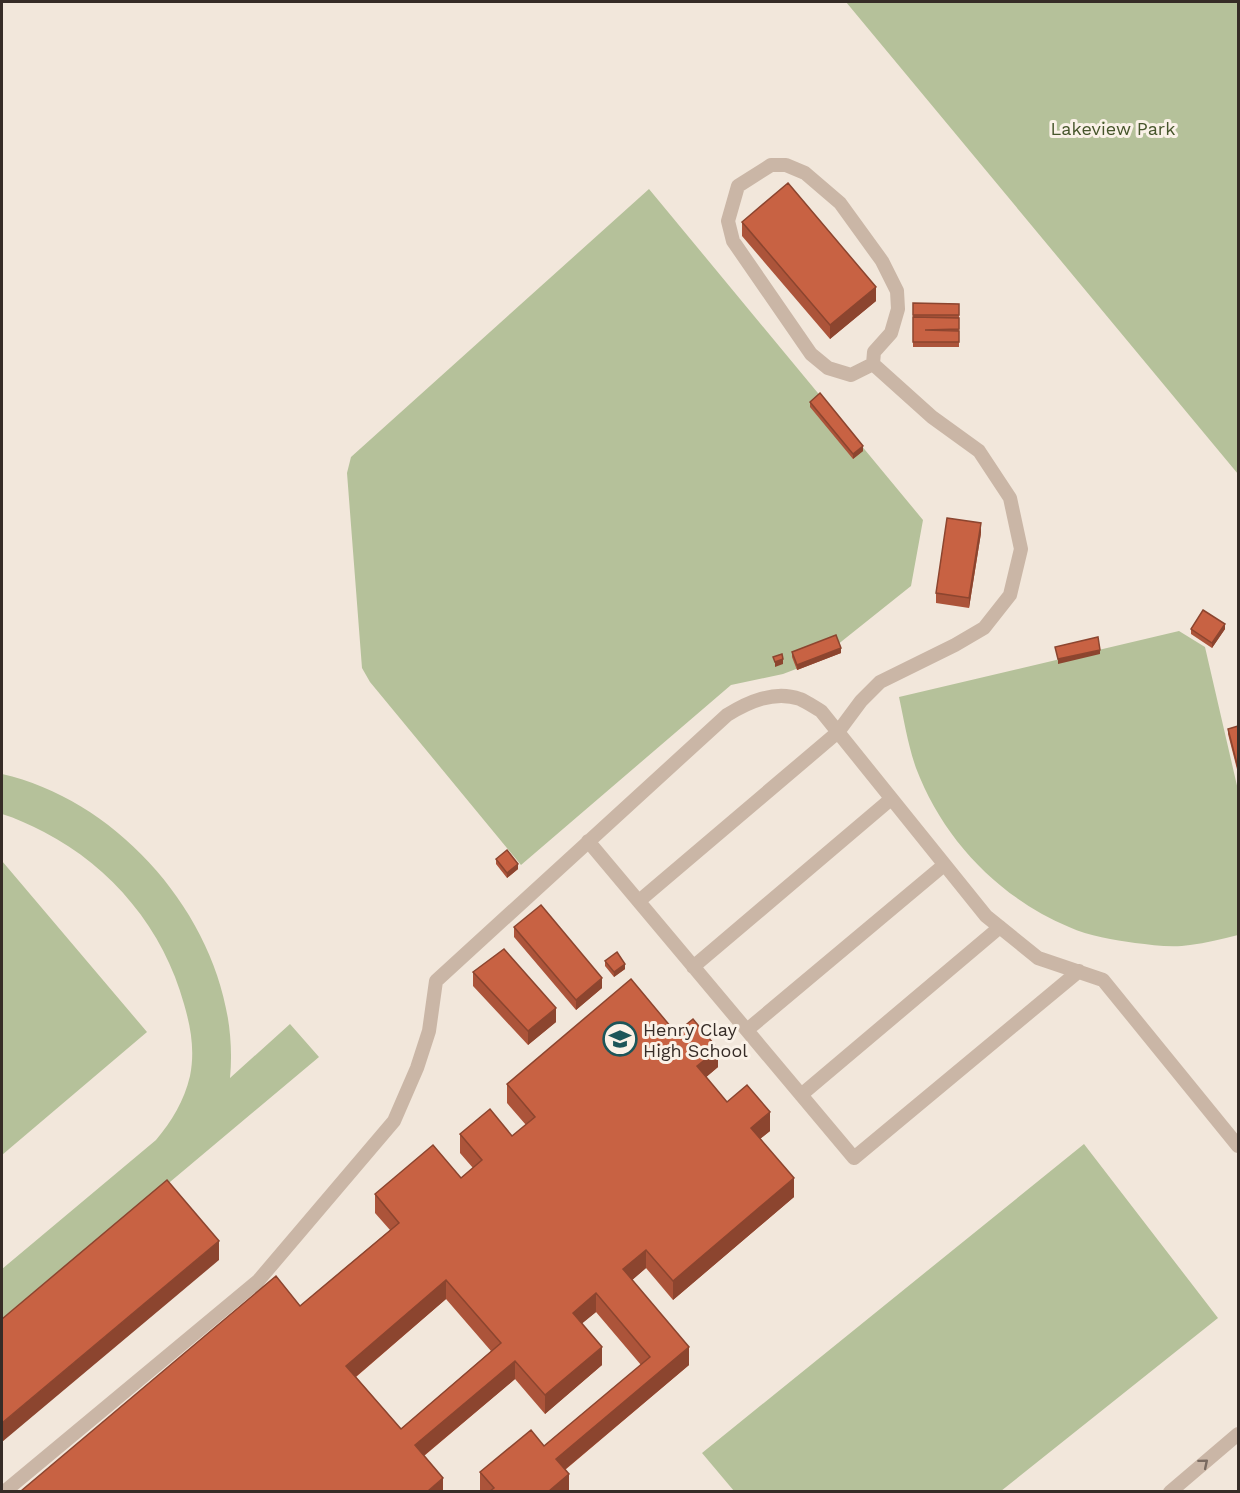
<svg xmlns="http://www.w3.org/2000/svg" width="1240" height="1493" font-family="'Work Sans',sans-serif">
<rect width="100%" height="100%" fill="#f2e7db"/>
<path fill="#b5c19a" d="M 846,2 L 1238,2 L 1238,474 Z
M 649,189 L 923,520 L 911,586 L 817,661 L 783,674 L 731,685 L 521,865 L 370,682 L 362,668 L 347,473 L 351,457 Z
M 1179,631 L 1205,647 L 1238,790 L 1238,935 C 1222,939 1206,943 1190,945 C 1172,948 1153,945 1135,943 C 1114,940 1089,936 1069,927 C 998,897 943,839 916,768 C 908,745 904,720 899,697 Z
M 2,774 C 131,803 243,943 230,1078 L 290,1024 L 319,1057 L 2,1323 L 2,1269 L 156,1140 C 172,1121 184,1101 190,1076 C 195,1051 191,1028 184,1004 C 164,930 112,867 44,832 C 30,825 16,818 2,814 Z
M 2,861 L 147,1032 L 2,1155 Z
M 1084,1144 L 1218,1318 L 1001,1491 L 734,1491 L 702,1453 Z"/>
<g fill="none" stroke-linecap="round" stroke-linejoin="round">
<path stroke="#cab6a6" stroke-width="14" d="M 588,841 L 854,1158 L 1079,971
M 639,901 L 838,732 L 861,701 L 880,682 L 955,645 L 984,628 L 1010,595 L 1021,549 L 1010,498 L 979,451 L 932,417 L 873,364 L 874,352 L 891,333 L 898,309 L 897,291 L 882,261 L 840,203 L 805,173 L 786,165 L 771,165 L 738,186 L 728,221 L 733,241 L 811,354 L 828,368 L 851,375 L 873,364
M 693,967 L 891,799
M 747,1030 L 944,865
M 801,1095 L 1000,927
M 4,1492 L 258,1281 L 394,1121 L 417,1068 L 429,1031 L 436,981 L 727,715 C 748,702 774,690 800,699 C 807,702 814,707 821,711 L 986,916 L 1038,958 L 1103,980 L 1238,1146
M 1170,1492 L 1238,1434"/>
</g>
<path fill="#ac543a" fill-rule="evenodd" d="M 742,222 L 876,301 L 830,339 L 742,236 Z
M 913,303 L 959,304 L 959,347 L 913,347 Z
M 810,402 L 863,451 L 853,459 L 810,407 Z
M 981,533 L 969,608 L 936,603 L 936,593 Z
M 1191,629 L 1225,629 L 1212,648 L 1191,634 Z
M 792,652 L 841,653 L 797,670 L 792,657 Z
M 1238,726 L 1239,777 L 1228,734 L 1228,729 Z
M 496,859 L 518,869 L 507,878 L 496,864 Z
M 514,927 L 602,988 L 576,1010 L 514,937 Z
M 605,961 L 625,969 L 614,977 L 605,966 Z
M 473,972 L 556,1022 L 528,1045 L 473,986 Z
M 676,1033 L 718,1067 L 706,1077 L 727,1102 L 770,1131 L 760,1139 L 794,1197 L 673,1300 L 646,1268 L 632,1280 L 689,1365 L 565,1470 L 569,1491 L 480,1491 L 480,1472 L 544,1446 L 641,1365 L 596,1312 L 582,1323 L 602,1365 L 545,1414 L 515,1379 L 424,1456 L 443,1491 L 300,1306 L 390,1230 L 375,1213 L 375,1194 L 461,1178 L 473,1168 L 460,1153 L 460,1134 L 512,1136 L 526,1125 L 507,1103 L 507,1084 ZM 446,1299 L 491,1351 L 401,1429 L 356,1377 Z"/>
<path fill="#8c452f" d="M 876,287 L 876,301 L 830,339 L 830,325 Z
M 863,446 L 863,451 L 853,459 L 853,454 Z
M 981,523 L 981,533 L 969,608 L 969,598 Z
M 1225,624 L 1225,629 L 1212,648 L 1212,643 Z
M 841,648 L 841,653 L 797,670 L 797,665 Z
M 1100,650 L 1100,654 L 1058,664 L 1058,659 Z
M 783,659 L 783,664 L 775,667 L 775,662 Z
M 518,864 L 518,869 L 507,878 L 507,873 Z
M 625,964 L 625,969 L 614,977 L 614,972 Z
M 602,978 L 602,988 L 576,1010 L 576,1000 Z
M 556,1008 L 556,1022 L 528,1045 L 528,1031 Z
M 718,1049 L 718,1067 L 697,1085 L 697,1066 Z
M 770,1112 L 770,1131 L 751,1146 L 751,1128 Z
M 794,1178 L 794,1197 L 673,1300 L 673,1281 Z
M 219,1241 L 219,1260 L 2,1442 L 2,1423 Z
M 646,1250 L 646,1268 L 623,1288 L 623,1269 Z
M 446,1280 L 446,1299 L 346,1385 L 346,1366 Z
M 596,1293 L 596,1312 L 573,1331 L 573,1313 Z
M 602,1347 L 602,1365 L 545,1414 L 545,1395 Z
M 689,1347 L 689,1365 L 556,1477 L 556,1459 Z
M 515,1361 L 515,1379 L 415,1463 L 415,1445 Z
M 569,1474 L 569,1491 L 549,1491 Z
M 443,1478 L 443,1491 L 428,1491 Z"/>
<path fill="#c86243" stroke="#8c452f" stroke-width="1.5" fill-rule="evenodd" d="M 788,183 L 876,287 L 830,325 L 742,222 Z
M 913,303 L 959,304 L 959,315 L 913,315 Z
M 913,317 L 959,318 L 959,329 L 925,330 L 959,331 L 959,342 L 913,342 Z
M 820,393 L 863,446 L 853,454 L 810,402 Z
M 947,518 L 981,523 L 969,598 L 936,593 Z
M 1203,610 L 1225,624 L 1212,643 L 1191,629 Z
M 836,635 L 841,648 L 797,665 L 792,652 Z
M 1098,637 L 1100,650 L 1058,659 L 1055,647 Z
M 782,654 L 783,659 L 775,662 L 773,657 Z
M 1238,726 L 1239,726 L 1239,772 L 1228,729 Z
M 507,850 L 518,864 L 507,873 L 496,859 Z
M 541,905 L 602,978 L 576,1000 L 514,927 Z
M 504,949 L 556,1008 L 528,1031 L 473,972 Z
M 617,952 L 625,964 L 614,972 L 605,961 Z
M 631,979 L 676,1033 L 693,1019 L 718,1049 L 697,1066 L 727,1102 L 747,1085 L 770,1112 L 751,1128 L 794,1178 L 673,1281 L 646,1250 L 623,1269 L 689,1347 L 556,1459 L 569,1474 L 549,1491 L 490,1491 L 494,1488 L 480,1472 L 531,1430 L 544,1446 L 650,1357 L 596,1293 L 573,1313 L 602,1347 L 545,1395 L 515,1361 L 415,1445 L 443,1478 L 428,1491 L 21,1491 L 276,1276 L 300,1306 L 399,1223 L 375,1194 L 433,1145 L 461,1178 L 482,1160 L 460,1134 L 490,1109 L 512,1136 L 535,1117 L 507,1084 ZM 446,1280 L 501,1343 L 401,1429 L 346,1366 Z
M 167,1180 L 219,1241 L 2,1423 L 2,1319 Z"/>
<defs><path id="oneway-chevron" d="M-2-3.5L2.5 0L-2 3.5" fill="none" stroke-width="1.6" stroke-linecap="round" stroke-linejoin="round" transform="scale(1.5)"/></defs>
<use stroke="#796a60" href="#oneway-chevron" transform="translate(1204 1463) rotate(-40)"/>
<defs>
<symbol id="school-ring" viewBox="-11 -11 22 22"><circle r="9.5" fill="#faf1e7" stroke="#1c5559" stroke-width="1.5"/><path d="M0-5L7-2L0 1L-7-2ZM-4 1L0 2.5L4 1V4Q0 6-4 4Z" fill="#1c5559"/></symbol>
</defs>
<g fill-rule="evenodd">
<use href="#school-ring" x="601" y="1020" width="38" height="38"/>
</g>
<g text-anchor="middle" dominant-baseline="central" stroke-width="6" stroke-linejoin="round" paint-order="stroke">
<g font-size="18" fill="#46552b" stroke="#faf1e7">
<text x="1113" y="128">Lakeview Park</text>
</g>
<g font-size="18" fill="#362c27" stroke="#faf1e7" text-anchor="start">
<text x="643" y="1029">Henry Clay<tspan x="643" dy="21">High School</tspan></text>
</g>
</g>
<rect width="1240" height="1493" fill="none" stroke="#362c27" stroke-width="6"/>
</svg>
